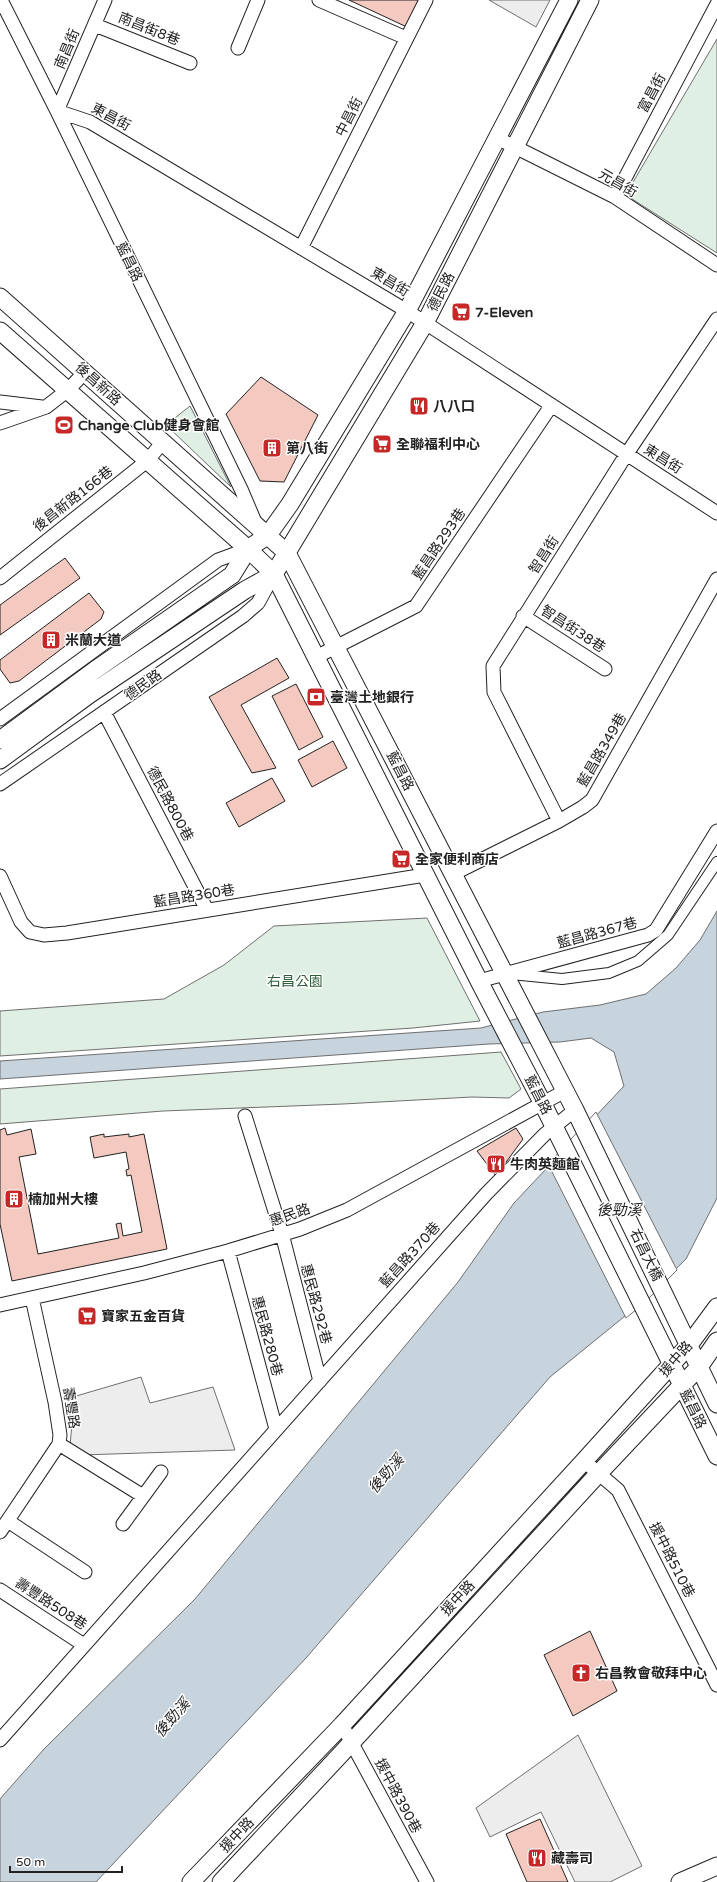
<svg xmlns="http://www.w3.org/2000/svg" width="717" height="1882" font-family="'Varela Round','Noto Sans TC',sans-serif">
<rect width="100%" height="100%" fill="#fff"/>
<path fill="#e0efe3" stroke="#6f6f6f" d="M 717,39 L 717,253 L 632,199 L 629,189 Z
M 190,406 L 231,487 L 166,425 Z
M 427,918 L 480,1021 L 413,1028 L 0,1056 L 0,1011 L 164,999 L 224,965 L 274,926 Z
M 501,1052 L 521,1089 L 509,1098 L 472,1097 L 343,1104 L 163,1111 L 0,1124 L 0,1089 Z"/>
<path fill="#ededed" stroke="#6f6f6f" d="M 489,0 L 550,0 L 536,27 Z
M 141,1377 L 150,1403 L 213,1387 L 235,1450 L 81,1455 L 70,1446 L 72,1423 L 66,1399 Z
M 578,1735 L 642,1866 L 610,1882 L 575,1882 L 541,1812 L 490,1837 L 476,1808 Z"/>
<path fill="#c7d3dd" stroke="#6f6f6f" d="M 717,911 L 717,1198 L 686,1259 L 641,1303 L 550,1377 L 306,1658 L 96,1882 L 0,1882 L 0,1799 L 44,1749 L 195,1599 L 458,1282 L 514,1203 L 624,1086 L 614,1052 L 591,1038 L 560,1042 L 489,1044 L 0,1079 L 0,1061 L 481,1028 L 543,1012 L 600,1005 L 646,994 L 676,968 L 700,940 Z"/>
<path fill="#fff" stroke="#6f6f6f" d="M 596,1112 L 677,1270 L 642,1305 L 626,1318 L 548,1164 Z"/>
<path fill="#f3c9c0" stroke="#222" d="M 349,0 L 423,0 L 409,28 Z
M 261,377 L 318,415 L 284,482 L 260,481 L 226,414 Z
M 65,558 L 80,578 L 0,635 L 0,605 Z
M 89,593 L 104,612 L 101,619 L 19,681 L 10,683 L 0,669 L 0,660 Z
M 277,658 L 289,678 L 241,705 L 276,768 L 252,773 L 209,697 Z
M 296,684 L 323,737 L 299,750 L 272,696 Z
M 333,741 L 347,768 L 312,787 L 298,760 Z
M 272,778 L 285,801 L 239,827 L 226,803 Z
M 5,1128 L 7,1135 L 31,1129 L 36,1154 L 19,1157 L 38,1254 L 119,1238 L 116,1224 L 121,1223 L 123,1236 L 142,1232 L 131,1175 L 127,1176 L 126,1170 L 129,1169 L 126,1152 L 94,1158 L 90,1137 L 104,1134 L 104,1137 L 129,1134 L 129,1137 L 144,1134 L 167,1249 L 12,1281 L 0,1224 L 0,1130 Z
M 516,1128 L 523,1139 L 496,1176 L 477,1151 Z
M 590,1631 L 617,1691 L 573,1716 L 544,1655 Z
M 540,1819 L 568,1882 L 527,1882 L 506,1834 Z"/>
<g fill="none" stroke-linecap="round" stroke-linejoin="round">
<defs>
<path id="pedestrian" d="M 511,974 L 562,979 L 609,973 L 638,961 L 668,935 L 717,862"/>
<path id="minor" d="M 1,0 L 57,111 L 241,489 L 255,522
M 319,0 L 406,38
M 95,25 L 190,63
M 238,48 L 258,0
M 57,111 L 90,122 L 407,311 L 717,513
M 57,111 L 105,0
M 497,138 L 615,197 L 717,265
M 615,197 L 717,4
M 301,248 L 426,0
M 0,402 L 42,407
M 0,423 L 46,407 L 68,390 L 85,372
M 0,578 L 147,461 L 163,442
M 523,616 L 605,669
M 316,657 L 416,606 L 551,406
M 104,712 L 207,910
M 0,719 L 218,560 L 248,549
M 0,784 L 243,616 L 258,603 L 274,574
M 559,821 L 494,692 L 493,666 L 626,455 L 717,319
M 453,874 L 559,821 L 583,807 L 592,800 L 717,579
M 0,876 L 21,922 L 30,932 L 44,935 L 67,933 L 425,875
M 479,981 L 648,935 L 656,930 L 717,831
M 245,1116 L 282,1234 L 320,1381
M 228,1251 L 276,1429
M 0,1305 L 144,1273 L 228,1251 L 300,1229 L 347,1210 L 565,1091
M 59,1444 L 143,1496
M 584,1461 L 618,1490 L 717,1685
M 8,1521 L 85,1572
M 123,1524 L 161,1472
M 0,1532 L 59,1444 L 60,1435 L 55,1402 L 32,1298
M 0,1590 L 84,1645
M 342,1725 L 427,1882
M 0,1740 L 486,1194 L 545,1134 L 575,1110"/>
<path id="tertiary" d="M 0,297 L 287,553 L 575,1110 L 717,1404
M 0,331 L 248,549 L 274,574 L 479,981 L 543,1104 L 717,1456
M 0,740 L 95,670 L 232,575 L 248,549 L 268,535 L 290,504 L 407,311 L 569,0
M 0,760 L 90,694 L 245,590 L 274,574 L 425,323 L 590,0
M 191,1882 L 342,1725 L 584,1461 L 689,1345 L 717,1307
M 221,1882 L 341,1754 L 599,1473 L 699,1367 L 717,1341
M 680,1882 L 717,1866"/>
</defs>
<use href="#pedestrian" stroke="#222" stroke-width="12"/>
<use href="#minor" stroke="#222" stroke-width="15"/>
<use href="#tertiary" stroke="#222" stroke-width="19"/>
<use href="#pedestrian" stroke="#fff" stroke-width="10"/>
<use href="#minor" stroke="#fff" stroke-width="13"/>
<use href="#tertiary" stroke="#fff" stroke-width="17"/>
</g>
<defs>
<symbol id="supermarket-square" viewBox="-11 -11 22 22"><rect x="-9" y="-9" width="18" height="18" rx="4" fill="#c62828" stroke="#fff"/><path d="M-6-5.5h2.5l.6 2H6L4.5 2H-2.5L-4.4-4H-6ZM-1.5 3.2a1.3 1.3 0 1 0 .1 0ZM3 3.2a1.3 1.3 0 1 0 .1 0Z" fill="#fff"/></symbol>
<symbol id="restaurant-square" viewBox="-11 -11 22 22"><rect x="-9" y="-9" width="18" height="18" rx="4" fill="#c62828" stroke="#fff"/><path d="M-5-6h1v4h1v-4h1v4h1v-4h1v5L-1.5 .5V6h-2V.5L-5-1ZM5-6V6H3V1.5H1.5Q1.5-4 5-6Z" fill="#fff"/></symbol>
<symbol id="stadium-square" viewBox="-11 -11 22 22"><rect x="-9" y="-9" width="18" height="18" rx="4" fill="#c62828" stroke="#fff"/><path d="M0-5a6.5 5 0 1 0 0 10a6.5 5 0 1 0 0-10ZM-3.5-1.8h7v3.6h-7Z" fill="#fff"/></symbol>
<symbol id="building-square" viewBox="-11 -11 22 22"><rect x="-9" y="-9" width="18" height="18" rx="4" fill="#c62828" stroke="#fff"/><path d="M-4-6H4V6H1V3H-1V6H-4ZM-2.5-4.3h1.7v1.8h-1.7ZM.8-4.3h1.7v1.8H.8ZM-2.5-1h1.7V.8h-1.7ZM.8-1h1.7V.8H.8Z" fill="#fff"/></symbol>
<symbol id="bank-square" viewBox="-11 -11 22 22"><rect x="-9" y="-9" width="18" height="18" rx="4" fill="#c62828" stroke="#fff"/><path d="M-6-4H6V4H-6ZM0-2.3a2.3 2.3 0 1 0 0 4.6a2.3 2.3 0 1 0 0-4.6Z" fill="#fff"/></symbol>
<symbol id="church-square" viewBox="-11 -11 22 22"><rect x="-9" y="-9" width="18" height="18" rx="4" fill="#c62828" stroke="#fff"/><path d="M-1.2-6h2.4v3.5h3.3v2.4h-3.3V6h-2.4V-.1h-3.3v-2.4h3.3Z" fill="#fff"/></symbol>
</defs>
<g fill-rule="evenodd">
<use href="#supermarket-square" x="450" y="301" width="22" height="22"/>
<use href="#restaurant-square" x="408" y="395" width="22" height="22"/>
<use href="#stadium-square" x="53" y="414" width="22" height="22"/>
<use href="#supermarket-square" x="371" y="433" width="22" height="22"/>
<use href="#building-square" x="261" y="437" width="22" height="22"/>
<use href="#building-square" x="40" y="629" width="22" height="22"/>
<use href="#bank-square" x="305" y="686" width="22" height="22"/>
<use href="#supermarket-square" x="390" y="848" width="22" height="22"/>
<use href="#restaurant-square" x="485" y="1153" width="22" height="22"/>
<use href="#building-square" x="3" y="1188" width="22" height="22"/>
<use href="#supermarket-square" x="76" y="1305" width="22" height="22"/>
<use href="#church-square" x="570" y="1662" width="22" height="22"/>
<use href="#restaurant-square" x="526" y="1847" width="22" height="22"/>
</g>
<g text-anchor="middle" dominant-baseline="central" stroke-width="3" stroke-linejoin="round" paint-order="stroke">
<g font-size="14" fill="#222" stroke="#fff">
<text transform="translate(149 29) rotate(22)">南昌街8巷</text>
<text transform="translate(67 49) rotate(-67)">南昌街</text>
<text transform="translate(652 93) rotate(-62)">富昌街</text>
<text transform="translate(111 117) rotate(28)">東昌街</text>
<text transform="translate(349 117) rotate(-63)">中昌街</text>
<text transform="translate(618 183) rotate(30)">元昌街</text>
<text transform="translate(129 262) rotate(64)">藍昌路</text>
<text transform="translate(390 282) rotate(31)">東昌街</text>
<text transform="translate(441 292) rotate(-63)">德民路</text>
<text transform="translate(98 384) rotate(42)">後昌新路</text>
<text transform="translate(663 459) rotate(32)">東昌街</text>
<text transform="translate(73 499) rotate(-38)">後昌新路166巷</text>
<text transform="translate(439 544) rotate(-56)">藍昌路293巷</text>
<text transform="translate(544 555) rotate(-57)">智昌街</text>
<text transform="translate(573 629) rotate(33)">智昌街38巷</text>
<text transform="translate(143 685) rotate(-35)">德民路</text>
<text transform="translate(602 750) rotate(-60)">藍昌路349巷</text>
<text transform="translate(400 771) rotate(63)">藍昌路</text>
<text transform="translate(170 804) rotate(62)">德民路800巷</text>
<text transform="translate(194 896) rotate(-9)">藍昌路360巷</text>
<text transform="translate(597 933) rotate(-15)">藍昌路367巷</text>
<text transform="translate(538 1095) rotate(63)">藍昌路</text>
<text transform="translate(290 1215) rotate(-19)">惠民路</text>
<text transform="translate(410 1255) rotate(-48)">藍昌路370巷</text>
<text transform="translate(646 1255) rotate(64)">右昌大橋</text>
<text transform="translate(316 1304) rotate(75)">惠民路292巷</text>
<text transform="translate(267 1336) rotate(75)">惠民路280巷</text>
<text transform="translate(676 1359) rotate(-49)">援中路</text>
<text transform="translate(71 1408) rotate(81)">壽豐路</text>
<text transform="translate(693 1409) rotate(64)">藍昌路</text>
<text transform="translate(672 1560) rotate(63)">援中路510巷</text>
<text transform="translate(458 1598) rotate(-47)">援中路</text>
<text transform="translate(51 1604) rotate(33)">壽豐路508巷</text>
<text transform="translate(398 1796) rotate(62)">援中路390巷</text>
<text transform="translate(237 1835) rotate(-46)">援中路</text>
</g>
<g font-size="14" font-weight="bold" fill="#222" stroke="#fff" text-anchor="start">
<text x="475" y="312">7-Eleven</text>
<text x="433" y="406">八八口</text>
<text x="78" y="425">Change Club健身會館</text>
<text x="396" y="444">全聯福利中心</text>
<text x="286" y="448">第八街</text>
<text x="65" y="640">米蘭大道</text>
<text x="330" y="697">臺灣土地銀行</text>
<text x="415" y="859">全家便利商店</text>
<text x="510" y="1164">牛肉英麵館</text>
<text x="28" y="1199">楠加州大樓</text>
<text x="101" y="1316">寶家五金百貨</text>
<text x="595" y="1673">右昌教會敬拜中心</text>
<text x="551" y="1858">藏壽司</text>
</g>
<g font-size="14" fill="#2f5e38" stroke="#fff">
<text x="295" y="981">右昌公園</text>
</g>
<g font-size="15" font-style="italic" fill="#222" stroke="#fff">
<text x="619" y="1210">後勁溪</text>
<text transform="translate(386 1474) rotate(-49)">後勁溪</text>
<text transform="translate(172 1718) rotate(-49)">後勁溪</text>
</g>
</g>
<path d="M10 1866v6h112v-6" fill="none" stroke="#222222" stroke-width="2"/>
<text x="16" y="1866" font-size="12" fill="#222222" stroke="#ffffff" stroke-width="3" paint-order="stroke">50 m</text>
</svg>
